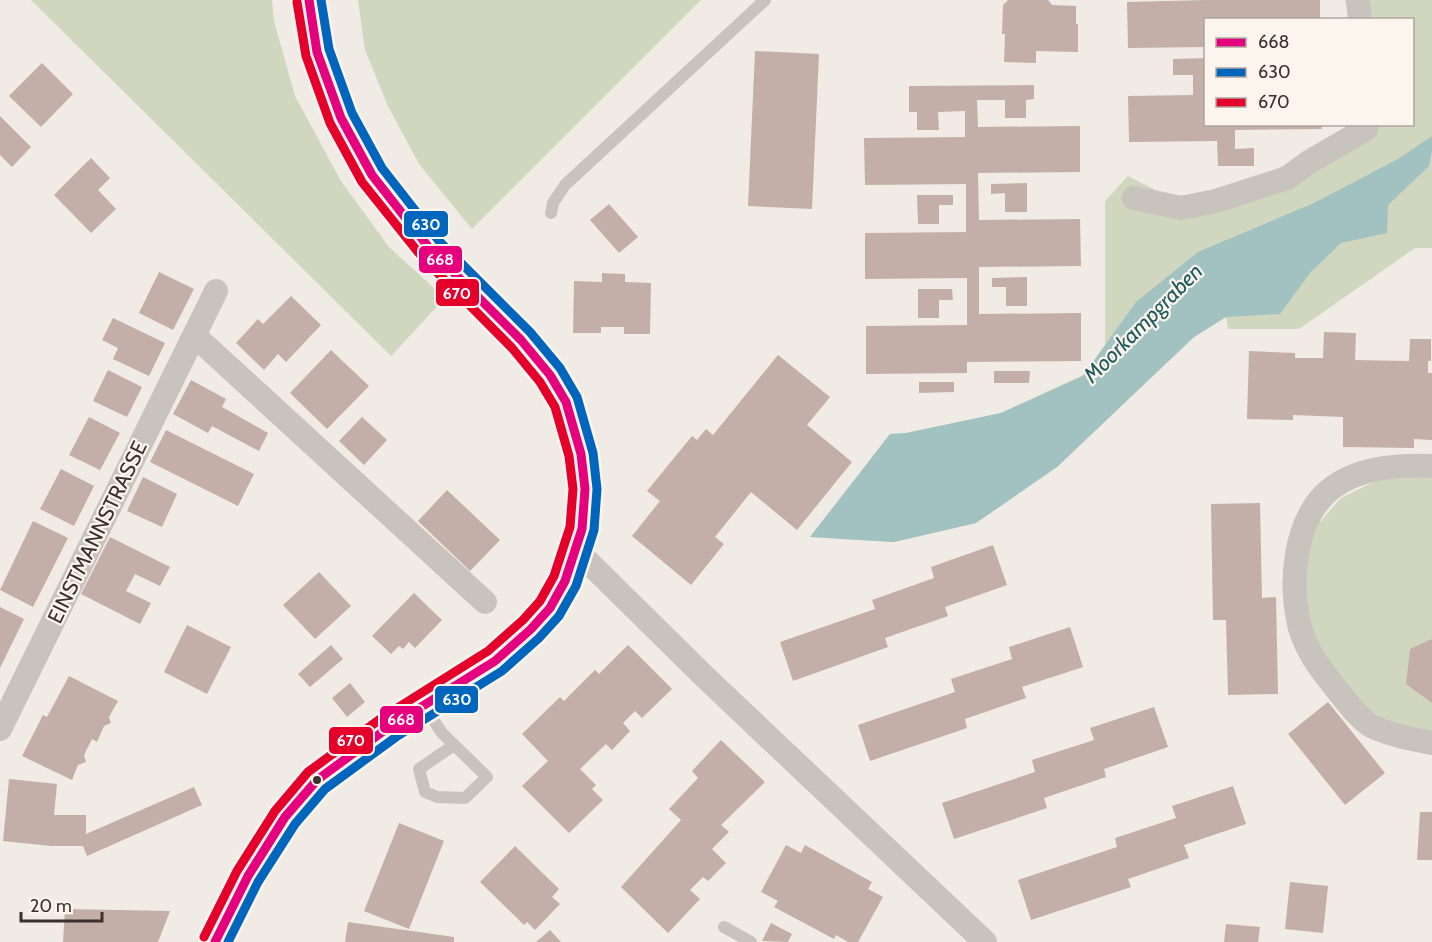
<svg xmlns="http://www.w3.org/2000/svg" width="1432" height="942" font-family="Cabin,sans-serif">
<rect width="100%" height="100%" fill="#f0ebe5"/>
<path fill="#d1d6bf" d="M 31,0 L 272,0 L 274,21 L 295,96 L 341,181 L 389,247 L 445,298 L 391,356 Z
M 358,0 L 701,0 L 472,229 L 419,164 L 388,106 L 365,50 Z
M 1345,0 L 1432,0 L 1432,248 L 1415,248 L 1299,329 L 1228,329 L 1226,317 L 1194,337 L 1057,467 L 976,523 L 894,542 L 810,537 L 890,434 L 906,433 L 1001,413 L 1083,375 L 1105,345 L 1105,201 L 1128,176 L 1165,195 L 1200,196 L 1278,169 L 1308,155 L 1359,125 L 1412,124 L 1412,20 L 1349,19 Z
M 1410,477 L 1432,478 L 1432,733 L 1387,723 L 1361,704 L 1321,656 L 1308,621 L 1304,568 L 1311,532 L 1341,498 L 1375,481 Z"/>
<path fill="#a1c2c1" d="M 1432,136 L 1432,150 L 1429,166 L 1388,205 L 1387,233 L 1341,243 L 1310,273 L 1280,314 L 1226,317 L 1194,337 L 1057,467 L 976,523 L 894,542 L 810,537 L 890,434 L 906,433 L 1001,413 L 1083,376 L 1136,302 L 1198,252 L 1314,203 L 1398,159 Z"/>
<path fill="#c3afa7" d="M 1008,0 L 1048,0 L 1052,5 L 1076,6 L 1076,24 L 1078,24 L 1078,52 L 1036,51 L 1036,63 L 1004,62 L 1005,34 L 1002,34 L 1003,5 Z
M 1206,0 L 1320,0 L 1320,20 L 1206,20 L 1206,47 L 1128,48 L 1127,2 Z
M 755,51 L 819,54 L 812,209 L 748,206 Z
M 1206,58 L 1206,124 L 1321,124 L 1322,129 L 1235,130 L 1235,149 L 1254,148 L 1254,166 L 1218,166 L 1217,141 L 1129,142 L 1128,96 L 1193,95 L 1193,75 L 1173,75 L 1173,59 Z
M 42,63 L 73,94 L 41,127 L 9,96 Z
M 1034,85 L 1034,99 L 1026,100 L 1026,118 L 1005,118 L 1005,100 L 977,100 L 978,127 L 1080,126 L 1080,172 L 978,173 L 979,220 L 1080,219 L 1081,266 L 979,267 L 979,314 L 1081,313 L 1081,361 L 967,362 L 967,373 L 866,374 L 866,326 L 967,325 L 967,278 L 865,279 L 865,233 L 966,232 L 966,184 L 865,185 L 864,138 L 965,137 L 965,111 L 938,112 L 939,130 L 917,130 L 917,112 L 909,112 L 909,86 Z
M 0,116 L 31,147 L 12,167 L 0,155 Z
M 91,158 L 110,178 L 98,190 L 116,209 L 91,233 L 54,195 Z
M 1027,183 L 1027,212 L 1005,212 L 1005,193 L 991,194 L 991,184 Z
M 917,195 L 953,195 L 953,205 L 939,205 L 939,224 L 918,224 Z
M 609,204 L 638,237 L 619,253 L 590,220 Z
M 159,272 L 194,289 L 173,330 L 139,313 Z
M 602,273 L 625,274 L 625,282 L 651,283 L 650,334 L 624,334 L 624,327 L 601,327 L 601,333 L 573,333 L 574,281 L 602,282 Z
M 1027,277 L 1027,306 L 1006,306 L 1006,287 L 992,287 L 992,278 Z
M 918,289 L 952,289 L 953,300 L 939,300 L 939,318 L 918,318 Z
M 291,296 L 321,325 L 286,362 L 278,354 L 264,370 L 236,343 L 258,319 L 263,324 Z
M 113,318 L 165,343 L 149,376 L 113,359 L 118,348 L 102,340 Z
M 1324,332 L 1356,333 L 1355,360 L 1409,361 L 1410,339 L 1431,339 L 1431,361 L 1428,361 L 1428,373 L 1432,373 L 1432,440 L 1414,439 L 1414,448 L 1343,447 L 1343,417 L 1293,415 L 1293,420 L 1247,419 L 1249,351 L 1295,353 L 1295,358 L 1323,358 Z
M 331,350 L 369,386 L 327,429 L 290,393 Z
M 778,355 L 830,397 L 807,425 L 852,462 L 797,530 L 751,492 L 715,537 L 724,544 L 691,585 L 632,536 L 660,501 L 647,491 L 692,436 L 697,440 L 706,429 L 713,435 Z
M 108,370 L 142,387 L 127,417 L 93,401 Z
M 994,371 L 1030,371 L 1029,383 L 994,383 Z
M 191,380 L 226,399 L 222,407 L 268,433 L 259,451 L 212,426 L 208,433 L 173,414 Z
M 919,382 L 954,382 L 954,392 L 919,393 Z
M 89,417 L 120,433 L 100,470 L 69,455 Z
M 362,417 L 387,440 L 364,465 L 339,441 Z
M 166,430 L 254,474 L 238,506 L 150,462 Z
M 61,469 L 94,486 L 74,526 L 40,509 Z
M 143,477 L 177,494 L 162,527 L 127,511 Z
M 447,490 L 500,540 L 470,571 L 418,521 Z
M 1260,503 L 1262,598 L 1276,597 L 1278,694 L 1228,695 L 1226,620 L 1213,620 L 1211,504 Z
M 33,521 L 68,538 L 33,607 L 0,590 Z
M 110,537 L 170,567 L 160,586 L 135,574 L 126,591 L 151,603 L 140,624 L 81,594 Z
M 993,545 L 1007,585 L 945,607 L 948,616 L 885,638 L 888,647 L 793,681 L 780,642 L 875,609 L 872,600 L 934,578 L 931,567 Z
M 319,572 L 351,606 L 315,639 L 283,605 Z
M 414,593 L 442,620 L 415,648 L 409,642 L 403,649 L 399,646 L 391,654 L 372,636 Z
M 0,607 L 24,619 L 0,668 Z
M 187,625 L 231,647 L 207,694 L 164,672 Z
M 1070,627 L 1083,667 L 1022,687 L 1026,698 L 965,719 L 967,728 L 870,761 L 858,725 L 955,692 L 951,679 L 1012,659 L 1009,647 Z
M 1432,639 L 1432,703 L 1406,684 L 1410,649 Z
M 331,645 L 343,659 L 310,687 L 298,674 Z
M 628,645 L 672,689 L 642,718 L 635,711 L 623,723 L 630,731 L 612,750 L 606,744 L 580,769 L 596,785 L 592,789 L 603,800 L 569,833 L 522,786 L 548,761 L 522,734 L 560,697 L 564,701 L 595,670 L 599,674 Z
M 69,676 L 118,701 L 109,717 L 111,723 L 104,726 L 97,742 L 92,739 L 84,755 L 86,762 L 78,765 L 72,780 L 22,756 L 43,715 L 47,717 Z
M 350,683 L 365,702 L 347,717 L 332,698 Z
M 1328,702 L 1385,773 L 1345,805 L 1288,734 Z
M 1154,707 L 1168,747 L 1104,769 L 1106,777 L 1044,798 L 1047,808 L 954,839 L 942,803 L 1035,772 L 1032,760 L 1094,740 L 1090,728 Z
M 721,740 L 765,782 L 721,825 L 729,832 L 712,849 L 726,863 L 708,881 L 703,877 L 690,890 L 700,899 L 668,933 L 621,887 L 681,820 L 669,809 L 698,778 L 692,771 Z
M 9,779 L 57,784 L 54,815 L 86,815 L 86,834 L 194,787 L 202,805 L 87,856 L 83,846 L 51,846 L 3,841 Z
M 1233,786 L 1246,824 L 1184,845 L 1189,858 L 1128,879 L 1131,887 L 1031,920 L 1018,880 L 1117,847 L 1115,838 L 1176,818 L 1172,806 Z
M 1420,812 L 1432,812 L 1432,860 L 1417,860 Z
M 399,823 L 444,841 L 409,929 L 364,911 Z
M 786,845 L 801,853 L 805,845 L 872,882 L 868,889 L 883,897 L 858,942 L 848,942 L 836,935 L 834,939 L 774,907 L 778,901 L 761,892 Z
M 515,846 L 559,889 L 552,897 L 560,904 L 535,930 L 527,922 L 524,925 L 480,882 Z
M 1290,882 L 1328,886 L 1323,933 L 1285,929 Z
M 65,909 L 170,911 L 158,942 L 63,942 Z
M 348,922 L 454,937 L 454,942 L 345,942 Z
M 771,923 L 792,934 L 788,942 L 762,941 Z
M 1226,924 L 1260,927 L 1258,942 L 1224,942 Z
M 550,930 L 561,942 L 536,942 Z"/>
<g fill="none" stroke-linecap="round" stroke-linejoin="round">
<path stroke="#c9c3be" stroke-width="12" d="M 551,213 L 553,203 L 565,185 L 765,0
M 424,706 L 442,733 L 487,777 L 465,798 L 437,797 L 425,792 L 419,769 L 454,745
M 724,927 L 751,942"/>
<path stroke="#c9c3be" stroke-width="24" d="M 1358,0 L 1360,20
M 1134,198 L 1181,208 L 1216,201 L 1287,178 L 1309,162 L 1366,129 L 1367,124
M 195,336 L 485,602
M 1432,466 C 1396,465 1353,467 1325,494 C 1295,524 1290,579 1298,619 C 1302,644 1318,666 1334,686 C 1343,697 1359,719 1371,726 C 1390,735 1411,739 1432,743
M 575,549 L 706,678 L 985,942
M 0,729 L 216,291
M 215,942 L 248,876 L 285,817 L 317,780 L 389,727 L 495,661 L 531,629 L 550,608 L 565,581 L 582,529 L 585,489 L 581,454 L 566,402 L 550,375 L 521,340 L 430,249 L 372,175 L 341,118 L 317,52 L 309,0"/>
<defs>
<path id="bus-1" d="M 215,942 L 248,876 L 285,817 L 317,780 L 389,727 L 495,661 L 531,629 L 550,608 L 565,581 L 582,529 L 585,489 L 581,454 L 566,402 L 550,375 L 521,340 L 430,249 L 372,175 L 341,118 L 317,52 L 309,0"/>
<path id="bus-2" d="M 228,942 L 258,882 L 295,824 L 325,789 L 396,737 L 502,671 L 539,638 L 559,616 L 576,586 L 594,530 L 597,489 L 593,453 L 577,397 L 560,368 L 530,332 L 439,241 L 382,168 L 352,113 L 329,49 L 321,0"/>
<path id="bus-3" d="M 204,937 L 237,871 L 275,811 L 308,772 L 383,717 L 488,651 L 523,620 L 540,601 L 554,576 L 570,527 L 573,489 L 569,456 L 555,407 L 540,382 L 512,348 L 422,257 L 362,182 L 330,123 L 306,56 L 297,2"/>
</defs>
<use href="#bus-1" stroke="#fbf5ee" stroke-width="14"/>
<use href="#bus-2" stroke="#fbf5ee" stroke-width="14"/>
<use href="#bus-3" stroke="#fbf5ee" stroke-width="14"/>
<use href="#bus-1" stroke="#e5007d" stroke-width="9"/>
<use href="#bus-2" stroke="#0065bd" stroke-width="9"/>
<use href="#bus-3" stroke="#e4002b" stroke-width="9"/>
</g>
<circle fill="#3b302b" stroke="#fbf5ee" stroke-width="2" cx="317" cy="780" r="5"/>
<g text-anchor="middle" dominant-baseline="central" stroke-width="4.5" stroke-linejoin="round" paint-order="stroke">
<g font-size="21" fill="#3b302b" stroke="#fbf5ee">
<text transform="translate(97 532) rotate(-64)">EINSTMANNSTRASSE</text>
</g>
<g font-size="22" font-style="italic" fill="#1f5a5e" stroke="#fbf5ee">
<text transform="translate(1143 323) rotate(-45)">Moorkampgraben</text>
</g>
</g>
<g stroke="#fbf5ee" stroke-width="2">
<rect x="403" y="210" width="46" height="28" rx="6" fill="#0065bd"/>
<rect x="418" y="245" width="45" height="29" rx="6" fill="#e5007d"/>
<rect x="435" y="278" width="45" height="29" rx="6" fill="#e4002b"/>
<rect x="434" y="685" width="45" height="29" rx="6" fill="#0065bd"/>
<rect x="379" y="705" width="45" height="29" rx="6" fill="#e5007d"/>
<rect x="328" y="726" width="46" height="29" rx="6" fill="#e4002b"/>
</g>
<g font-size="16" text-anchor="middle" font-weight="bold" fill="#fff">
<text x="426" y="230">630</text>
<text x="440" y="265">668</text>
<text x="457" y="299">670</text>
<text x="457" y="705">630</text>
<text x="401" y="725">668</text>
<text x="351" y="746">670</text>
</g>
<rect x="1204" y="18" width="210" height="108" fill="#fbf5ee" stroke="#aea6a0" stroke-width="1.5"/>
<rect x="1216" y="38" width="30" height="9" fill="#e5007d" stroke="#aea6a0" stroke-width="1.5"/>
<text x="1258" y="48" font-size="18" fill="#3b302b">668</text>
<rect x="1216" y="68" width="30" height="9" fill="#0065bd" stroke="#aea6a0" stroke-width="1.5"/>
<text x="1258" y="78" font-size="18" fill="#3b302b">630</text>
<rect x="1216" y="98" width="30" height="9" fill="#e4002b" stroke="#aea6a0" stroke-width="1.5"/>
<text x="1258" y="108" font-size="18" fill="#3b302b">670</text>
<path d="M21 912v9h81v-9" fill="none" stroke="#3b302b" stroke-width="3"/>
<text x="30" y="912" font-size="18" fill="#3b302b" stroke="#fbf5ee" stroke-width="4.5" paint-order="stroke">20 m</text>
</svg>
